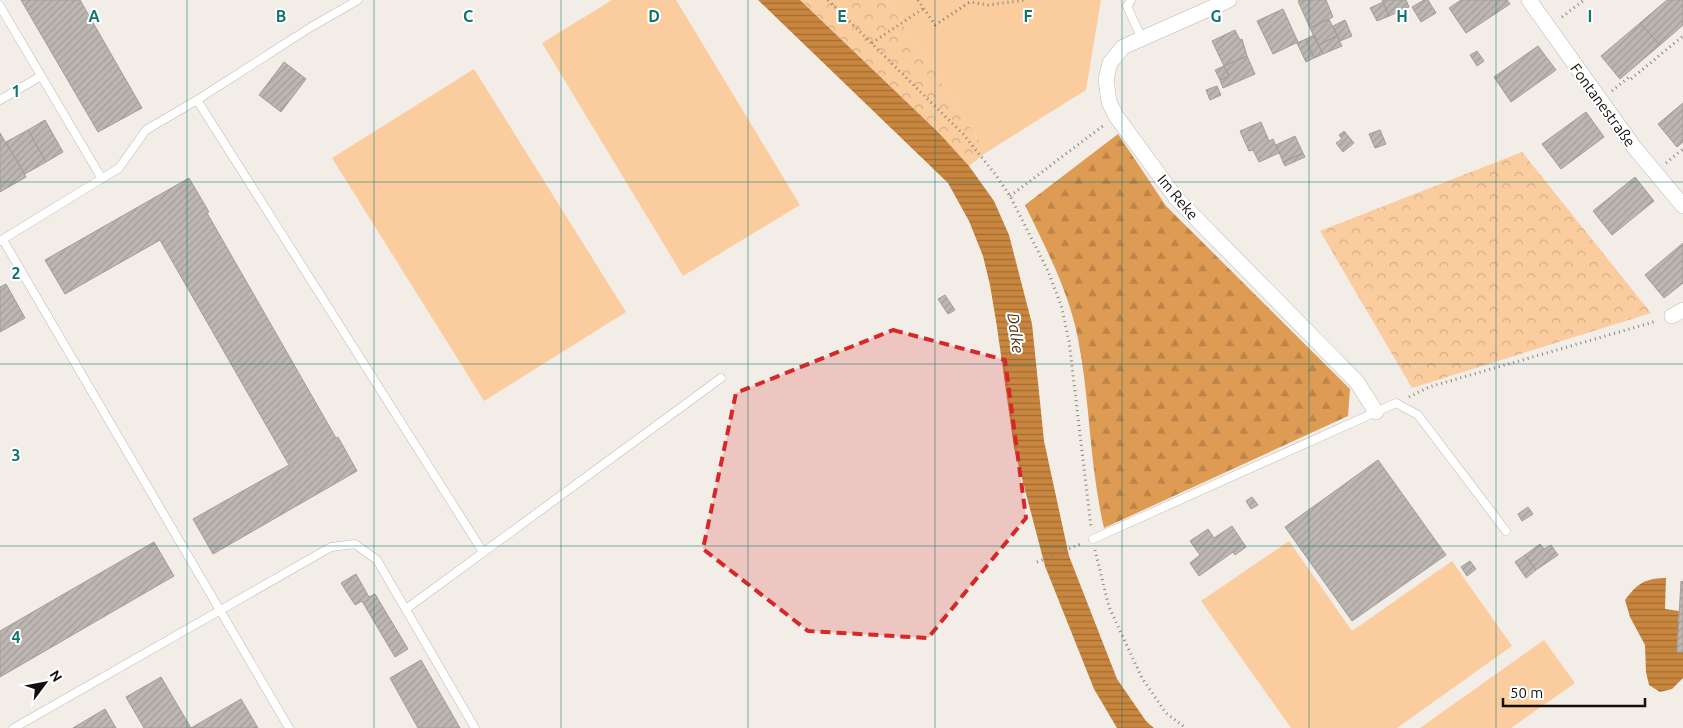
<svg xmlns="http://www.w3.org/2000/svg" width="1683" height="728" font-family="Ubuntu,sans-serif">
<defs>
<pattern id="forest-firs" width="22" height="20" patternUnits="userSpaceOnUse" patternTransform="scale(1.25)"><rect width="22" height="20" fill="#dd9b54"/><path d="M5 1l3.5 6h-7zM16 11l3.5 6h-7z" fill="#bd8448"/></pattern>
<pattern id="park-crowns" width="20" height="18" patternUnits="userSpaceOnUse" patternTransform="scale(1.25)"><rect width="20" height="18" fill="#fbcc9e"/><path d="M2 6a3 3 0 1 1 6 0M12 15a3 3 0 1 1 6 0" fill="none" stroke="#d6ae87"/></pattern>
<pattern id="water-rules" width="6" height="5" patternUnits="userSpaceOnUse" patternTransform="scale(1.25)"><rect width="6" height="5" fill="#c8863f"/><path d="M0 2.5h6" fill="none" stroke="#a16c33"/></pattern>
<pattern id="building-hatch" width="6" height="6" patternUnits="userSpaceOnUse" patternTransform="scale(1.25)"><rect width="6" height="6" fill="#bcb7b2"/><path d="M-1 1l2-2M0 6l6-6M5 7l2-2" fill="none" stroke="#a19c98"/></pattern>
</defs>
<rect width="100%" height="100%" fill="#f3ede8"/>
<path fill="url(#forest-firs)" d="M 1118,134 L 1166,206 L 1350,389 L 1348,416 L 1104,528 C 1101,516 1099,503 1097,491 C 1089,441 1088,389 1078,339 C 1069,291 1046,249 1025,205 Z"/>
<path fill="url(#park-crowns)" d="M 800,0 L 887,0 L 987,152 L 969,166 L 938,132 Z
M 1522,152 L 1651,313 L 1412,388 L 1320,231 Z"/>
<path fill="#fbcc9e" d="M 612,0 L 676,0 L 800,205 L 683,276 L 542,43 Z
M 887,0 L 1101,0 L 1086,90 L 987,152 Z
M 474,69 L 626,312 L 484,401 L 332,158 Z
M 1289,541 L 1352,631 L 1452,561 L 1512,646 L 1397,728 L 1291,728 L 1201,601 Z
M 1544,640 L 1575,683 L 1511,728 L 1420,728 Z"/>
<path fill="url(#water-rules)" d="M 758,0 L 800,0 L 938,132 L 969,166 L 994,201 L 1009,235 L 1032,324 L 1044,441 L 1069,556 L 1117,679 L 1146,721 L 1154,728 L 1117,728 L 1094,689 L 1045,566 L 1014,448 L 997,327 L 990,285 L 983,256 L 969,221 L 948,183 Z
M 1666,578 L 1665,609 L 1679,611 L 1677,652 L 1683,652 L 1683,678 L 1672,689 L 1660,692 L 1649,685 L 1646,672 L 1645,645 L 1630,617 L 1625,600 C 1639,582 1644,579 1666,578 Z"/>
<path fill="url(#building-hatch)" stroke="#a29d98" d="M 21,0 L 80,0 L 142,108 L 98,132 Z
M 1301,0 L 1326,0 L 1333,17 L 1310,28 L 1298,1 Z
M 1382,0 L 1406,0 L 1409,7 L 1389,16 Z
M 1424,0 L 1428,0 L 1436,13 L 1421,22 L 1412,7 Z
M 1461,0 L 1507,0 L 1510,4 L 1466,33 L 1449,8 Z
M 1667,0 L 1683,0 L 1683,25 L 1660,45 L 1640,23 Z
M 1383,2 L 1389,16 L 1377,21 L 1370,8 Z
M 1283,9 L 1298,42 L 1273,54 L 1257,21 Z
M 1329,19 L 1337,36 L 1318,45 L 1310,28 Z
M 1345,20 L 1352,36 L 1340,41 L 1333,26 Z
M 1640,23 L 1660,45 L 1620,79 L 1601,56 Z
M 1235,30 L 1240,40 L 1242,39 L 1247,56 L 1224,66 L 1212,41 Z
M 1314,35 L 1323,54 L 1314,58 L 1306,39 Z
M 1337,36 L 1342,46 L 1323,54 L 1318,45 Z
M 1306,39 L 1314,58 L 1306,62 L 1297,43 Z
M 1538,46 L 1556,70 L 1511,102 L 1494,77 Z
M 1477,51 L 1484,61 L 1477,66 L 1470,55 Z
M 1247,56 L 1255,74 L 1223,88 L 1220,80 L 1229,76 L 1224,66 Z
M 284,62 L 306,79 L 281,112 L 259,95 Z
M 1224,66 L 1229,76 L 1220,80 L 1215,70 Z
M 1217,86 L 1221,95 L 1210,100 L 1206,90 Z
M 1683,103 L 1683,142 L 1677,147 L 1658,124 Z
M 1586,112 L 1604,137 L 1561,169 L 1542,144 Z
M 45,120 L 63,152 L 46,162 L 28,130 Z
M 1261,122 L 1269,141 L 1273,139 L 1279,153 L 1259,162 L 1253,150 L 1249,151 L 1240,131 Z
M 28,130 L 46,162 L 25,174 L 6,142 Z
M 1380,130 L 1386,144 L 1375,148 L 1369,134 Z
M 1344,131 L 1354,143 L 1343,152 L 1336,143 L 1342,139 L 1339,135 Z
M 0,133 L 26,177 L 0,192 Z
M 1295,136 L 1303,153 L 1283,162 L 1276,145 Z
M 1303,153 L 1305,157 L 1285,166 L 1283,162 Z
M 1635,177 L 1654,201 L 1612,235 L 1593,211 Z
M 189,178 L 209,212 L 207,213 L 336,438 L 338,437 L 357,471 L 213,554 L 193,519 L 289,465 L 160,240 L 65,294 L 45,260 Z
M 1683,243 L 1683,283 L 1664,298 L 1645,275 Z
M 6,284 L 25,318 L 0,332 L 0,287 Z
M 945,295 L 955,310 L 948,314 L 938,299 Z
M 1378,460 L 1446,555 L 1352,621 L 1285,527 Z
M 1252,497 L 1258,505 L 1251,509 L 1246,501 Z
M 1528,507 L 1533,514 L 1522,521 L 1518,514 Z
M 1232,526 L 1246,547 L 1235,555 L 1233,552 L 1199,576 L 1190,563 L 1200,555 L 1190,541 L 1208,529 L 1214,538 Z
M 154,542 L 174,576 L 0,677 L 0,631 Z
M 1540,544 L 1544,549 L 1551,545 L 1558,555 L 1536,570 L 1525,555 Z
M 1525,555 L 1536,570 L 1526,578 L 1515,562 Z
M 1470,561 L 1476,569 L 1467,576 L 1461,567 Z
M 356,574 L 369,597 L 375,594 L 408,649 L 395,657 L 362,601 L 355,605 L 341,583 Z
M 1681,581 L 1683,582 L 1683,652 L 1677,652 Z
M 421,660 L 460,728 L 418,728 L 390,678 Z
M 161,677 L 191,728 L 241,699 L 258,728 L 144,728 L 126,697 Z
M 105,709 L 116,728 L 73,728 Z"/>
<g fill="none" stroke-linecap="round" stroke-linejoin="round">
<defs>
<path id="lane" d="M 1131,0 L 1127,6 L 1142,39
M 0,6 L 102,179
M 0,100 L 41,76
M 197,100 L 311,27 L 358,0
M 3,240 L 289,728
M 0,241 L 119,168 L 146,130 L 197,100 L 483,552
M 1093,539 L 1396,403 L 1418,415 L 1506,531
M 406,609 L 721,378
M 14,728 L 331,547 L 355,544 L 377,560 L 475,728"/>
<path id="street" d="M 1229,0 L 1123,47 L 1110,63 L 1106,79 L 1109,102 L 1116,116 L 1176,198 L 1357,382 L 1376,412
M 1529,0 L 1634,147 L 1683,206
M 1672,316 L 1683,310"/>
</defs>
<use href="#lane" stroke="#bdb8b3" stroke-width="9"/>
<use href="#street" stroke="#bdb8b3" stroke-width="16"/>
<path stroke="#86827f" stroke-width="3" stroke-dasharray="1 4" stroke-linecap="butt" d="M 828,0 L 963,134 L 995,174 L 1010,196 L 1048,271 L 1061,305 L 1069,341 L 1091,527
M 918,0 L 935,25 L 970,2 L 988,5 L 1026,0
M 1562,17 L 1584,0
M 872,43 L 924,8
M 1612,91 L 1629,77 L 1631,79 L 1683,36
M 1666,163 L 1683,149
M 1010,196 L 1103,126
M 1409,397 L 1429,387 L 1657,321
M 1095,550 L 1109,607 L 1142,678 L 1166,713 L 1186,728
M 1037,562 L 1083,543"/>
<use href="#lane" stroke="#fff" stroke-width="8"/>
<use href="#street" stroke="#fff" stroke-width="15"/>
</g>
<path fill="#d62828" fill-opacity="0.2" stroke="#d62828" stroke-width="4" stroke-dasharray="10 6" stroke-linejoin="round" d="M 893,330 L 1005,360 L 1026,518 L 928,638 L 808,631 L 703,549 L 736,393 Z"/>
<path fill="none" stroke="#0f766e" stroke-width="1" stroke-opacity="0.55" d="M 187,0 L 187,728M 374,0 L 374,728M 561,0 L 561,728M 748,0 L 748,728M 935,0 L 935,728M 1122,0 L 1122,728M 1309,0 L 1309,728M 1496,0 L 1496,728M 0,182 L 1683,182M 0,364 L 1683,364M 0,546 L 1683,546"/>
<g text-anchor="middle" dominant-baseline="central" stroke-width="4" stroke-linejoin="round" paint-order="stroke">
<g font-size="15" fill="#12100f" stroke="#fff">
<text transform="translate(1603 105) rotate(54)">Fontanestraße</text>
<text transform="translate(1178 197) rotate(50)">Im Reke</text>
</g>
<g font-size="16" font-style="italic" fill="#4d3113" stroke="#fff">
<text transform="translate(1016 333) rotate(82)">Dalke</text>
</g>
</g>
<g font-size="16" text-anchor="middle" font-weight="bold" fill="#0f766e" stroke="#fff" stroke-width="4" stroke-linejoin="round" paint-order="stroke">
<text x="94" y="22">A</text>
<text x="281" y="22">B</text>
<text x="468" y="22">C</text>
<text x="654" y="22">D</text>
<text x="842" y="22">E</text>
<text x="1028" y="22">F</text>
<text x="1216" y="22">G</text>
<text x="1402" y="22">H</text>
<text x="1590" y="22">I</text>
<text x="16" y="97">1</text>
<text x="16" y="279">2</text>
<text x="16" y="461">3</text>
<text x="16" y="643">4</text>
</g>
<g transform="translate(45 683) rotate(58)" stroke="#ffffff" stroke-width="4" paint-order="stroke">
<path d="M0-4L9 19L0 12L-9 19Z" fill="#12100f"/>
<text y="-8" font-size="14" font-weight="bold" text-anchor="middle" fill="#12100f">N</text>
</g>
<path d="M1503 698v8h142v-8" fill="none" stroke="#12100f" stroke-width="2.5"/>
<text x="1510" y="698" font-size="15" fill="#12100f" stroke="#ffffff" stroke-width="4" paint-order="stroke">50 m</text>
</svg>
